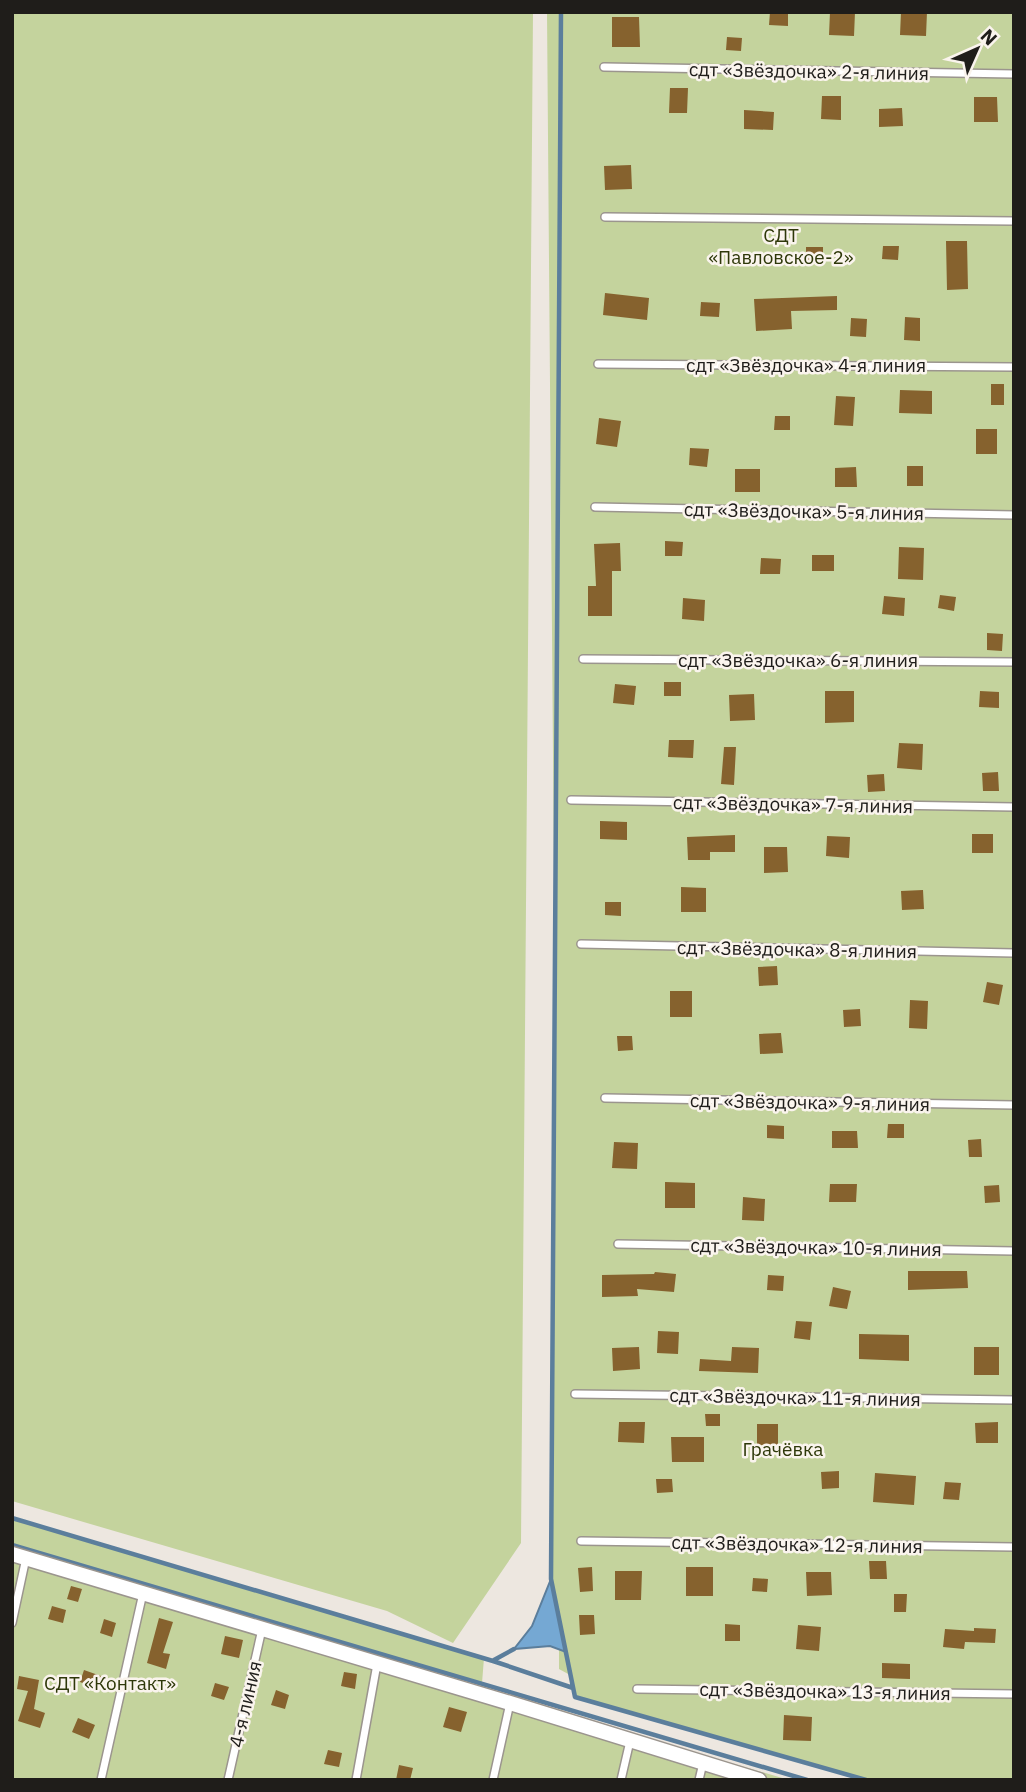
<svg xmlns="http://www.w3.org/2000/svg" width="1026" height="1792" font-family="'IBM Plex Sans',sans-serif">
<rect width="100%" height="100%" fill="#ede7e0"/>
<path fill="#c4d39d" d="M 12,12 L 533,12 L 521,1543 L 453,1643 L 387,1611 L 12,1501 Z
M 547,12 L 1014,12 L 1014,1780 L 866,1780 L 575,1697 L 570,1675 L 559,1669 L 559,1618 L 551,1579 L 555,1004 Z
M 12,1518 L 484,1658 L 482,1683 L 12,1545 Z
M 12,1553 L 789,1780 L 12,1780 Z"/>
<path fill="#75a8d3" stroke="#5b7e9c" stroke-width="2" d="M 551,1579 L 566,1652 L 550,1646 L 514,1649 L 532,1626 Z"/>
<g fill="none" stroke-linecap="round" stroke-linejoin="round">
<path stroke="#5b7e9c" stroke-width="4.5" d="M 561,12 L 551,1579 L 575,1697 L 866,1780
M 12,1518 L 493,1661 L 573,1688
M 12,1545 L 807,1780
M 494,1660 L 514,1649"/>
</g>
<path fill="#86622e" d="M 770,12 L 788,12 L 788,26 L 769,25 Z
M 830,12 L 855,12 L 854,36 L 829,35 Z
M 901,12 L 927,12 L 926,36 L 900,35 Z
M 612,17 L 639,17 L 640,47 L 612,47 Z
M 727,37 L 742,38 L 741,51 L 726,50 Z
M 670,88 L 688,88 L 687,113 L 669,113 Z
M 822,96 L 841,96 L 841,120 L 821,119 Z
M 974,97 L 997,97 L 998,122 L 974,122 Z
M 902,108 L 903,126 L 879,127 L 879,109 Z
M 744,110 L 774,112 L 773,130 L 744,129 Z
M 631,165 L 632,189 L 605,190 L 604,166 Z
M 946,241 L 967,241 L 968,289 L 947,290 Z
M 883,246 L 899,246 L 898,260 L 882,259 Z
M 806,247 L 823,247 L 823,260 L 806,260 Z
M 605,293 L 649,298 L 647,320 L 603,315 Z
M 837,296 L 837,310 L 791,311 L 792,329 L 756,331 L 754,299 Z
M 701,302 L 720,303 L 719,317 L 700,316 Z
M 905,317 L 920,318 L 920,341 L 904,340 Z
M 851,318 L 867,319 L 866,337 L 850,336 Z
M 991,384 L 1004,384 L 1004,405 L 991,405 Z
M 900,390 L 932,391 L 932,414 L 899,413 Z
M 836,396 L 855,397 L 853,426 L 834,425 Z
M 775,416 L 790,416 L 790,430 L 774,430 Z
M 599,418 L 621,421 L 617,447 L 596,444 Z
M 976,429 L 997,429 L 997,454 L 976,454 Z
M 690,448 L 709,449 L 707,467 L 689,465 Z
M 907,466 L 923,466 L 923,486 L 907,486 Z
M 856,467 L 857,487 L 835,487 L 835,468 Z
M 735,469 L 760,469 L 760,492 L 735,492 Z
M 665,541 L 683,542 L 682,556 L 665,556 Z
M 620,543 L 621,571 L 612,571 L 612,616 L 588,616 L 588,586 L 596,586 L 594,544 Z
M 899,547 L 924,548 L 923,580 L 898,579 Z
M 812,555 L 834,555 L 834,571 L 812,571 Z
M 761,558 L 781,559 L 780,574 L 760,574 Z
M 940,595 L 956,597 L 954,611 L 938,608 Z
M 884,596 L 905,598 L 904,616 L 882,614 Z
M 683,598 L 705,600 L 704,621 L 682,619 Z
M 987,633 L 1003,634 L 1002,651 L 987,650 Z
M 664,682 L 681,682 L 681,696 L 664,696 Z
M 615,684 L 636,686 L 634,705 L 613,703 Z
M 825,691 L 854,691 L 854,722 L 825,723 Z
M 980,691 L 999,692 L 999,708 L 979,707 Z
M 754,694 L 755,720 L 730,721 L 729,695 Z
M 669,740 L 694,740 L 693,758 L 668,757 Z
M 899,743 L 923,744 L 922,770 L 897,768 Z
M 724,747 L 736,747 L 734,785 L 721,784 Z
M 998,772 L 999,791 L 983,791 L 982,773 Z
M 884,774 L 885,791 L 868,792 L 867,775 Z
M 600,821 L 627,822 L 627,840 L 600,839 Z
M 972,834 L 993,834 L 993,853 L 972,853 Z
M 735,835 L 735,852 L 710,852 L 710,860 L 688,860 L 687,837 Z
M 827,836 L 850,837 L 849,858 L 826,856 Z
M 764,847 L 787,847 L 788,872 L 764,873 Z
M 681,887 L 706,888 L 706,912 L 681,912 Z
M 923,890 L 924,909 L 902,910 L 901,891 Z
M 605,902 L 621,902 L 621,916 L 605,915 Z
M 777,966 L 778,985 L 759,986 L 758,967 Z
M 987,982 L 1003,985 L 999,1005 L 983,1002 Z
M 670,991 L 692,991 L 692,1017 L 670,1017 Z
M 910,1000 L 928,1001 L 927,1029 L 909,1028 Z
M 860,1009 L 861,1026 L 844,1027 L 843,1010 Z
M 781,1033 L 783,1053 L 760,1054 L 759,1034 Z
M 617,1036 L 632,1036 L 633,1050 L 618,1051 Z
M 888,1124 L 904,1124 L 904,1138 L 887,1138 Z
M 767,1125 L 784,1126 L 784,1139 L 767,1138 Z
M 832,1131 L 857,1131 L 858,1148 L 832,1148 Z
M 981,1139 L 982,1157 L 969,1157 L 968,1140 Z
M 614,1142 L 638,1143 L 637,1169 L 612,1168 Z
M 665,1182 L 695,1183 L 695,1208 L 665,1208 Z
M 830,1184 L 857,1184 L 856,1202 L 829,1202 Z
M 999,1185 L 1000,1202 L 985,1203 L 984,1186 Z
M 743,1197 L 765,1199 L 764,1221 L 742,1220 Z
M 908,1271 L 967,1271 L 968,1288 L 908,1290 Z
M 655,1272 L 676,1274 L 674,1292 L 637,1289 L 638,1296 L 602,1297 L 602,1275 L 654,1274 Z
M 768,1275 L 784,1276 L 783,1291 L 767,1290 Z
M 833,1287 L 851,1291 L 847,1309 L 829,1306 Z
M 796,1321 L 812,1322 L 810,1340 L 794,1338 Z
M 658,1331 L 679,1332 L 678,1354 L 657,1353 Z
M 859,1334 L 909,1335 L 909,1361 L 859,1359 Z
M 639,1347 L 640,1369 L 613,1371 L 612,1348 Z
M 732,1347 L 759,1348 L 758,1373 L 699,1371 L 700,1359 L 731,1361 Z
M 974,1347 L 999,1347 L 999,1375 L 974,1375 Z
M 705,1414 L 720,1414 L 720,1426 L 706,1426 Z
M 619,1422 L 645,1422 L 644,1443 L 618,1442 Z
M 998,1422 L 998,1443 L 976,1443 L 975,1423 Z
M 757,1424 L 778,1424 L 778,1445 L 757,1445 Z
M 671,1437 L 704,1437 L 704,1462 L 672,1462 Z
M 839,1471 L 839,1488 L 822,1489 L 821,1472 Z
M 875,1473 L 916,1476 L 914,1505 L 873,1502 Z
M 656,1479 L 672,1479 L 673,1492 L 657,1493 Z
M 945,1482 L 961,1483 L 959,1500 L 943,1499 Z
M 869,1561 L 886,1561 L 887,1579 L 870,1579 Z
M 592,1567 L 593,1591 L 580,1592 L 578,1568 Z
M 686,1567 L 713,1567 L 713,1596 L 686,1596 Z
M 615,1571 L 642,1571 L 641,1600 L 615,1600 Z
M 806,1572 L 831,1572 L 832,1595 L 807,1596 Z
M 753,1578 L 768,1579 L 767,1592 L 752,1591 Z
M 71,1586 L 82,1589 L 78,1602 L 67,1599 Z
M 894,1594 L 907,1594 L 906,1612 L 894,1612 Z
M 52,1606 L 66,1610 L 63,1623 L 48,1619 Z
M 579,1615 L 594,1615 L 595,1634 L 580,1635 Z
M 159,1618 L 173,1622 L 163,1653 L 170,1654 L 166,1669 L 147,1663 Z
M 104,1619 L 116,1623 L 112,1637 L 100,1633 Z
M 725,1624 L 740,1625 L 740,1641 L 725,1641 Z
M 798,1625 L 821,1627 L 819,1651 L 796,1649 Z
M 974,1628 L 996,1629 L 995,1643 L 965,1642 L 964,1649 L 943,1647 L 945,1629 L 974,1631 Z
M 225,1636 L 243,1640 L 239,1658 L 221,1654 Z
M 882,1663 L 910,1664 L 910,1679 L 882,1678 Z
M 84,1670 L 101,1676 L 96,1688 L 80,1682 Z
M 344,1672 L 357,1674 L 355,1689 L 341,1686 Z
M 19,1676 L 39,1680 L 34,1709 L 45,1713 L 40,1728 L 18,1721 L 28,1691 L 17,1689 Z
M 215,1683 L 229,1687 L 224,1700 L 211,1696 Z
M 276,1690 L 289,1695 L 285,1709 L 271,1705 Z
M 449,1707 L 467,1712 L 461,1732 L 443,1727 Z
M 784,1715 L 812,1717 L 811,1741 L 783,1740 Z
M 78,1718 L 95,1725 L 89,1739 L 72,1732 Z
M 328,1750 L 342,1753 L 339,1767 L 324,1764 Z
M 399,1765 L 413,1768 L 410,1780 L 396,1780 Z"/>
<g fill="none" stroke-linecap="round" stroke-linejoin="round">
<defs>
<path id="service" d="M 604,67 L 1014,74
M 605,217 L 1014,221
M 598,364 L 1014,367
M 595,507 L 1014,515
M 583,659 L 1014,662
M 571,800 L 1014,807
M 581,944 L 1014,953
M 605,1098 L 1014,1105
M 618,1244 L 1014,1251
M 575,1394 L 1014,1400
M 581,1541 L 1014,1547
M 12,1623 L 26,1558
M 637,1689 L 1014,1694
M 101,1780 L 143,1593
M 228,1780 L 262,1629
M 356,1780 L 377,1664
M 493,1780 L 510,1703
M 621,1780 L 630,1741
M 699,1780 L 703,1763"/>
<path id="minor" d="M 12,1554 L 510,1703 L 759,1780"/>
</defs>
<use href="#service" stroke="#9b958e" stroke-width="10"/>
<use href="#minor" stroke="#9b958e" stroke-width="17"/>
<use href="#service" stroke="#fff" stroke-width="7"/>
<use href="#minor" stroke="#fff" stroke-width="14"/>
</g>
<g text-anchor="middle" dominant-baseline="central" stroke-width="5" stroke-linejoin="round" paint-order="stroke">
<g font-size="19" fill="#1f1d1a" stroke="#faf4ed">
<text transform="translate(809 71) rotate(1)">сдт «Звёздочка» 2-я линия</text>
<text x="806" y="365">сдт «Звёздочка» 4-я линия</text>
<text transform="translate(804 511) rotate(1)">сдт «Звёздочка» 5-я линия</text>
<text x="798" y="660">сдт «Звёздочка» 6-я линия</text>
<text transform="translate(793 804) rotate(1)">сдт «Звёздочка» 7-я линия</text>
<text transform="translate(797 949) rotate(1)">сдт «Звёздочка» 8-я линия</text>
<text transform="translate(810 1102) rotate(1)">сдт «Звёздочка» 9-я линия</text>
<text transform="translate(816 1247) rotate(1)">сдт «Звёздочка» 10-я линия</text>
<text transform="translate(795 1397) rotate(1)">сдт «Звёздочка» 11-я линия</text>
<text transform="translate(797 1544) rotate(1)">сдт «Звёздочка» 12-я линия</text>
<text transform="translate(825 1691) rotate(1)">сдт «Звёздочка» 13-я линия</text>
<text transform="translate(245 1704) rotate(-77)">4-я линия</text>
</g>
<g font-size="19" fill="#2e3809" stroke="#faf4ed">
<text x="781" y="235">СДТ<tspan x="781" dy="22">«Павловское-2»</tspan></text>
<text x="783" y="1449">Грачёвка</text>
<text x="110" y="1683">СДТ «Контакт»</text>
</g>
</g>
<rect width="1026" height="1792" fill="none" stroke="#1f1d1a" stroke-width="28"/>
<g transform="translate(977 49) rotate(45)" stroke="#faf4ed" stroke-width="5" paint-order="stroke">
<path d="M0-5L12 26L0 18L-12 26Z" fill="#1f1d1a"/>
<text y="-10" font-size="19" font-weight="bold" text-anchor="middle" fill="#1f1d1a">N</text>
</g>
</svg>
